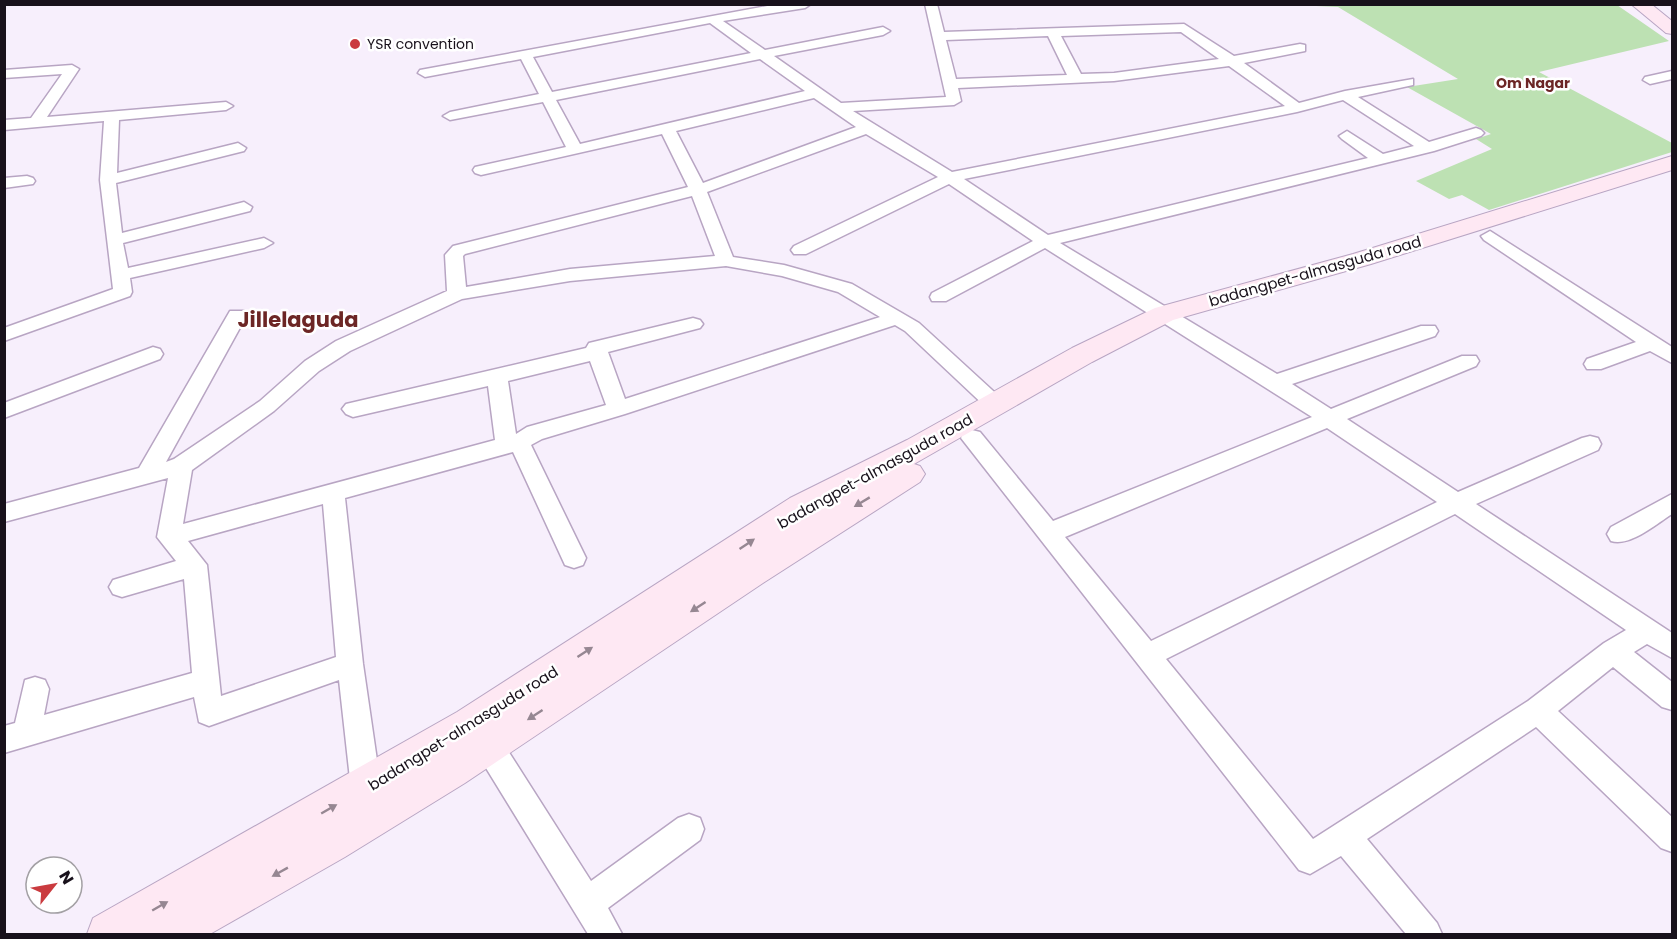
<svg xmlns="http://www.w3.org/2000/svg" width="1677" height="939" font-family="Poppins,sans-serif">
<rect width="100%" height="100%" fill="#f7effc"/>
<path fill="#bde1b3" d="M 1294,5 L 1617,5 L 1669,41 L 1539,72 L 1672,143 L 1672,152 L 1489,210 L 1462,195 L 1449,199 L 1416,181 L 1492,149 L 1476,139 L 1491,134 L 1407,87 L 1458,79 L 1338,7 Z"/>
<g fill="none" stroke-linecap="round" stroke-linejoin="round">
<defs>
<path id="street" d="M 778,4 L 811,4 L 805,8 L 723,21 L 765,50 L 883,27 L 890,31 L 883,35 L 774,56 L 841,103 L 946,97 L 925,4 L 937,4 L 944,32 L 1184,24 L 1234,56 L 1300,44 L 1305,45 L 1305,51 L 1244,63 L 1299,103 L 1345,91 L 1413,79 L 1413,85 L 1358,97 L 1429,142 L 1476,128 L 1481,130 L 1484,133 L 1481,136 L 1434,151 L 1060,243 L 1277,374 L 1421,326 L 1435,326 L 1438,331 L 1435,336 L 1292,384 L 1331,409 L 1462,356 L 1476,356 L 1479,361 L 1476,366 L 1347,419 L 1458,492 L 1582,438 L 1590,436 L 1598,438 L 1601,444 L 1598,450 L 1476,504 L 1672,633 L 1672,658 L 1647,644 L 1634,652 L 1672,682 L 1672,710 L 1662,707 L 1613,667 L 1558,711 L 1672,817 L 1672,852 L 1661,848 L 1536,727 L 1367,839 L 1437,923 L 1442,934 L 1406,934 L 1341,856 L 1310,874 L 1299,870 L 961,438 L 964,432 L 972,430 L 980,432 L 1053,521 L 1312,417 L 1045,248 L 946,301 L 932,301 L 930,297 L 932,293 L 1033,241 L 949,184 L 806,254 L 794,254 L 791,250 L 794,246 L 938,177 L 866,134 L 707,192 L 733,257 L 784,265 L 852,284 L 919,323 L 1003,400 L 1007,405 L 1003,410 L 996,412 L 989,410 L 905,331 L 895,325 L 625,414 L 542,439 L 531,445 L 586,558 L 583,565 L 574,568 L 565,565 L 513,452 L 345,498 L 363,664 L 381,788 L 376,798 L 366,802 L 356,798 L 351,788 L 339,680 L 209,726 L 199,722 L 194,697 L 4,753 L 4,726 L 15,723 L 25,680 L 35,677 L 45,680 L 49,689 L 44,715 L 192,673 L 184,579 L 122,597 L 113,594 L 109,587 L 113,580 L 176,561 L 157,537 L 168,478 L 4,522 L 4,504 L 139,468 L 230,311 L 244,311 L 247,315 L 166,462 L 174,459 L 260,401 L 305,361 L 336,341 L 447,291 L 445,255 L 453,246 L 688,187 L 662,134 L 481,175 L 475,173 L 473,170 L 475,167 L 566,147 L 543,102 L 450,120 L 443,116 L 450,112 L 539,94 L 521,59 L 425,77 L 418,73 L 420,70 ZM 710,23 L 751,53 L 552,92 L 533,57 ZM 1181,32 L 1219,59 L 1114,73 L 1081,74 L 1061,36 ZM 1048,36 L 1067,75 L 956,79 L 946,40 ZM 760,59 L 805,91 L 580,144 L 556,100 ZM 1229,66 L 1285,106 L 952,172 L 853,111 L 954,105 L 961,101 L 958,88 L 1114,81 ZM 814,98 L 856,127 L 703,183 L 676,131 ZM 1343,100 L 1414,146 L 1383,154 L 1347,131 L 1339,136 L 1342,139 L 1368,158 L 1048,235 L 964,179 L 1297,112 ZM 692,196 L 715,256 L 570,269 L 466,287 L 463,256 L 465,254 ZM 726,266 L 782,276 L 838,292 L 880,317 L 625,399 L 608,352 L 700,328 L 703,324 L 700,320 L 693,318 L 589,343 L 586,348 L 346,404 L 342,409 L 346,414 L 353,417 L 488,386 L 495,440 L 183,524 L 192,470 L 274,411 L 319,371 L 350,351 L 462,299 L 570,281 ZM 590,361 L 606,405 L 527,427 L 516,434 L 508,381 ZM 1327,428 L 1437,502 L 1151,641 L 1065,537 ZM 323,504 L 336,657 L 221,696 L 207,565 L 188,541 ZM 1455,514 L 1626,630 L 1604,643 L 1528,701 L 1313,839 L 1166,659 Z
M 72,65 L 79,69 L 47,117 L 226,102 L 233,106 L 226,110 L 119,120 L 117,173 L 238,143 L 246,148 L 244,151 L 116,183 L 122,233 L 244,202 L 252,207 L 250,211 L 123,243 L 128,268 L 264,238 L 273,243 L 264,248 L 130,278 L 132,292 L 130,296 L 4,341 L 4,328 L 113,289 L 100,180 L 104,121 L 4,130 L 4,120 L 31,118 L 62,74 L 4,78 L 4,70 Z
M 1672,71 L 1672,79 L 1650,84 L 1643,80 L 1645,77 Z
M 27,176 L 33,178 L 35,181 L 33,184 L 4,188 L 4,178 Z
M 1490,231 L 1672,347 L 1672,363 L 1650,351 L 1601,369 L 1587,369 L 1584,364 L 1587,359 L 1636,342 L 1484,240 L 1481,236 Z
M 153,347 L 160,349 L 163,354 L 160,359 L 4,418 L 4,403 Z
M 1672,494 L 1672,514 C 1656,524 1630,547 1611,541 L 1607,534 L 1611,527 Z
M 488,732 L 498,735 L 591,881 L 678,818 L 689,814 L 700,818 L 704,829 L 700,840 L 608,908 L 622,934 L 588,934 L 478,755 L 474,745 L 478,735 Z"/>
<path id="secondary" d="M 1631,4 L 1651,4 L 1672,21 L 1672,34 L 1666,33 Z
M 1672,156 L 1672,170 L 1371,264 L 1173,320 L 1092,362 L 914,464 L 920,466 L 925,474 L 920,482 L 763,583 L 465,783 L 345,857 L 210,934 L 87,934 L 93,918 L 457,712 L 790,498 L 907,440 L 1072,348 L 1155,308 L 1353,254 Z"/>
</defs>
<use href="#street" stroke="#b8a5c3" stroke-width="3"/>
<use href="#secondary" stroke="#b8a5c3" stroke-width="2"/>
<use href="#street" fill="#fff" fill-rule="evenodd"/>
<use href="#secondary" fill="#fee8f3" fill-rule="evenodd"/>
</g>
<defs><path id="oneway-solid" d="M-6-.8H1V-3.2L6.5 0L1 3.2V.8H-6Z" transform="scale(1.5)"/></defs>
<g fill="#968792">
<use href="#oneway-solid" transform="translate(862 502) rotate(149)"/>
<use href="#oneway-solid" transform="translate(747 544) rotate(-34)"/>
<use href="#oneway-solid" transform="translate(698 607) rotate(147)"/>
<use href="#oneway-solid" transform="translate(585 652) rotate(-33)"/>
<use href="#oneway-solid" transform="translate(535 715) rotate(147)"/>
<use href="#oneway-solid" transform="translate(329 809) rotate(-30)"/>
<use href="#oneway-solid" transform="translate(280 872) rotate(151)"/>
<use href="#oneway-solid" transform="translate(160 906) rotate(-30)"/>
</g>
<circle fill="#ca3b3f" stroke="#fff" stroke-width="2" cx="355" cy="44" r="6"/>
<g text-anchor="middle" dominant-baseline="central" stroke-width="5" stroke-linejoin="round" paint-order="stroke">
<g font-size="14" fill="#18111b" stroke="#fff" text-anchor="start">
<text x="367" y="44">YSR convention</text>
</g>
<g font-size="14" font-weight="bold" fill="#6c2625" stroke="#fff">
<text x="1533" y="83">Om Nagar</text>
</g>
<g font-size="15" fill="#18111b" stroke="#fff">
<text transform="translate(1315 271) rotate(-16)">badangpet-almasguda road</text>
<text transform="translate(875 471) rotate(-29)">badangpet-almasguda road</text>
<text transform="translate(463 728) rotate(-32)">badangpet-almasguda road</text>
</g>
<g font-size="21" font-weight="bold" fill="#6c2625" stroke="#fff">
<text x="298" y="319">Jillelaguda</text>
</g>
</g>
<rect width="1677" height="939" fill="none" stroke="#18111b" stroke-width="12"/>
<g transform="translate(54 885) rotate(59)"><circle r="28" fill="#ffffff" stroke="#a3a0a4" stroke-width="1.5"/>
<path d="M0-4.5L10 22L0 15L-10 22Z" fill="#ca3b3f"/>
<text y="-9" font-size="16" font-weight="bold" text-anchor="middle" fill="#18111b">N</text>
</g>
</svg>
